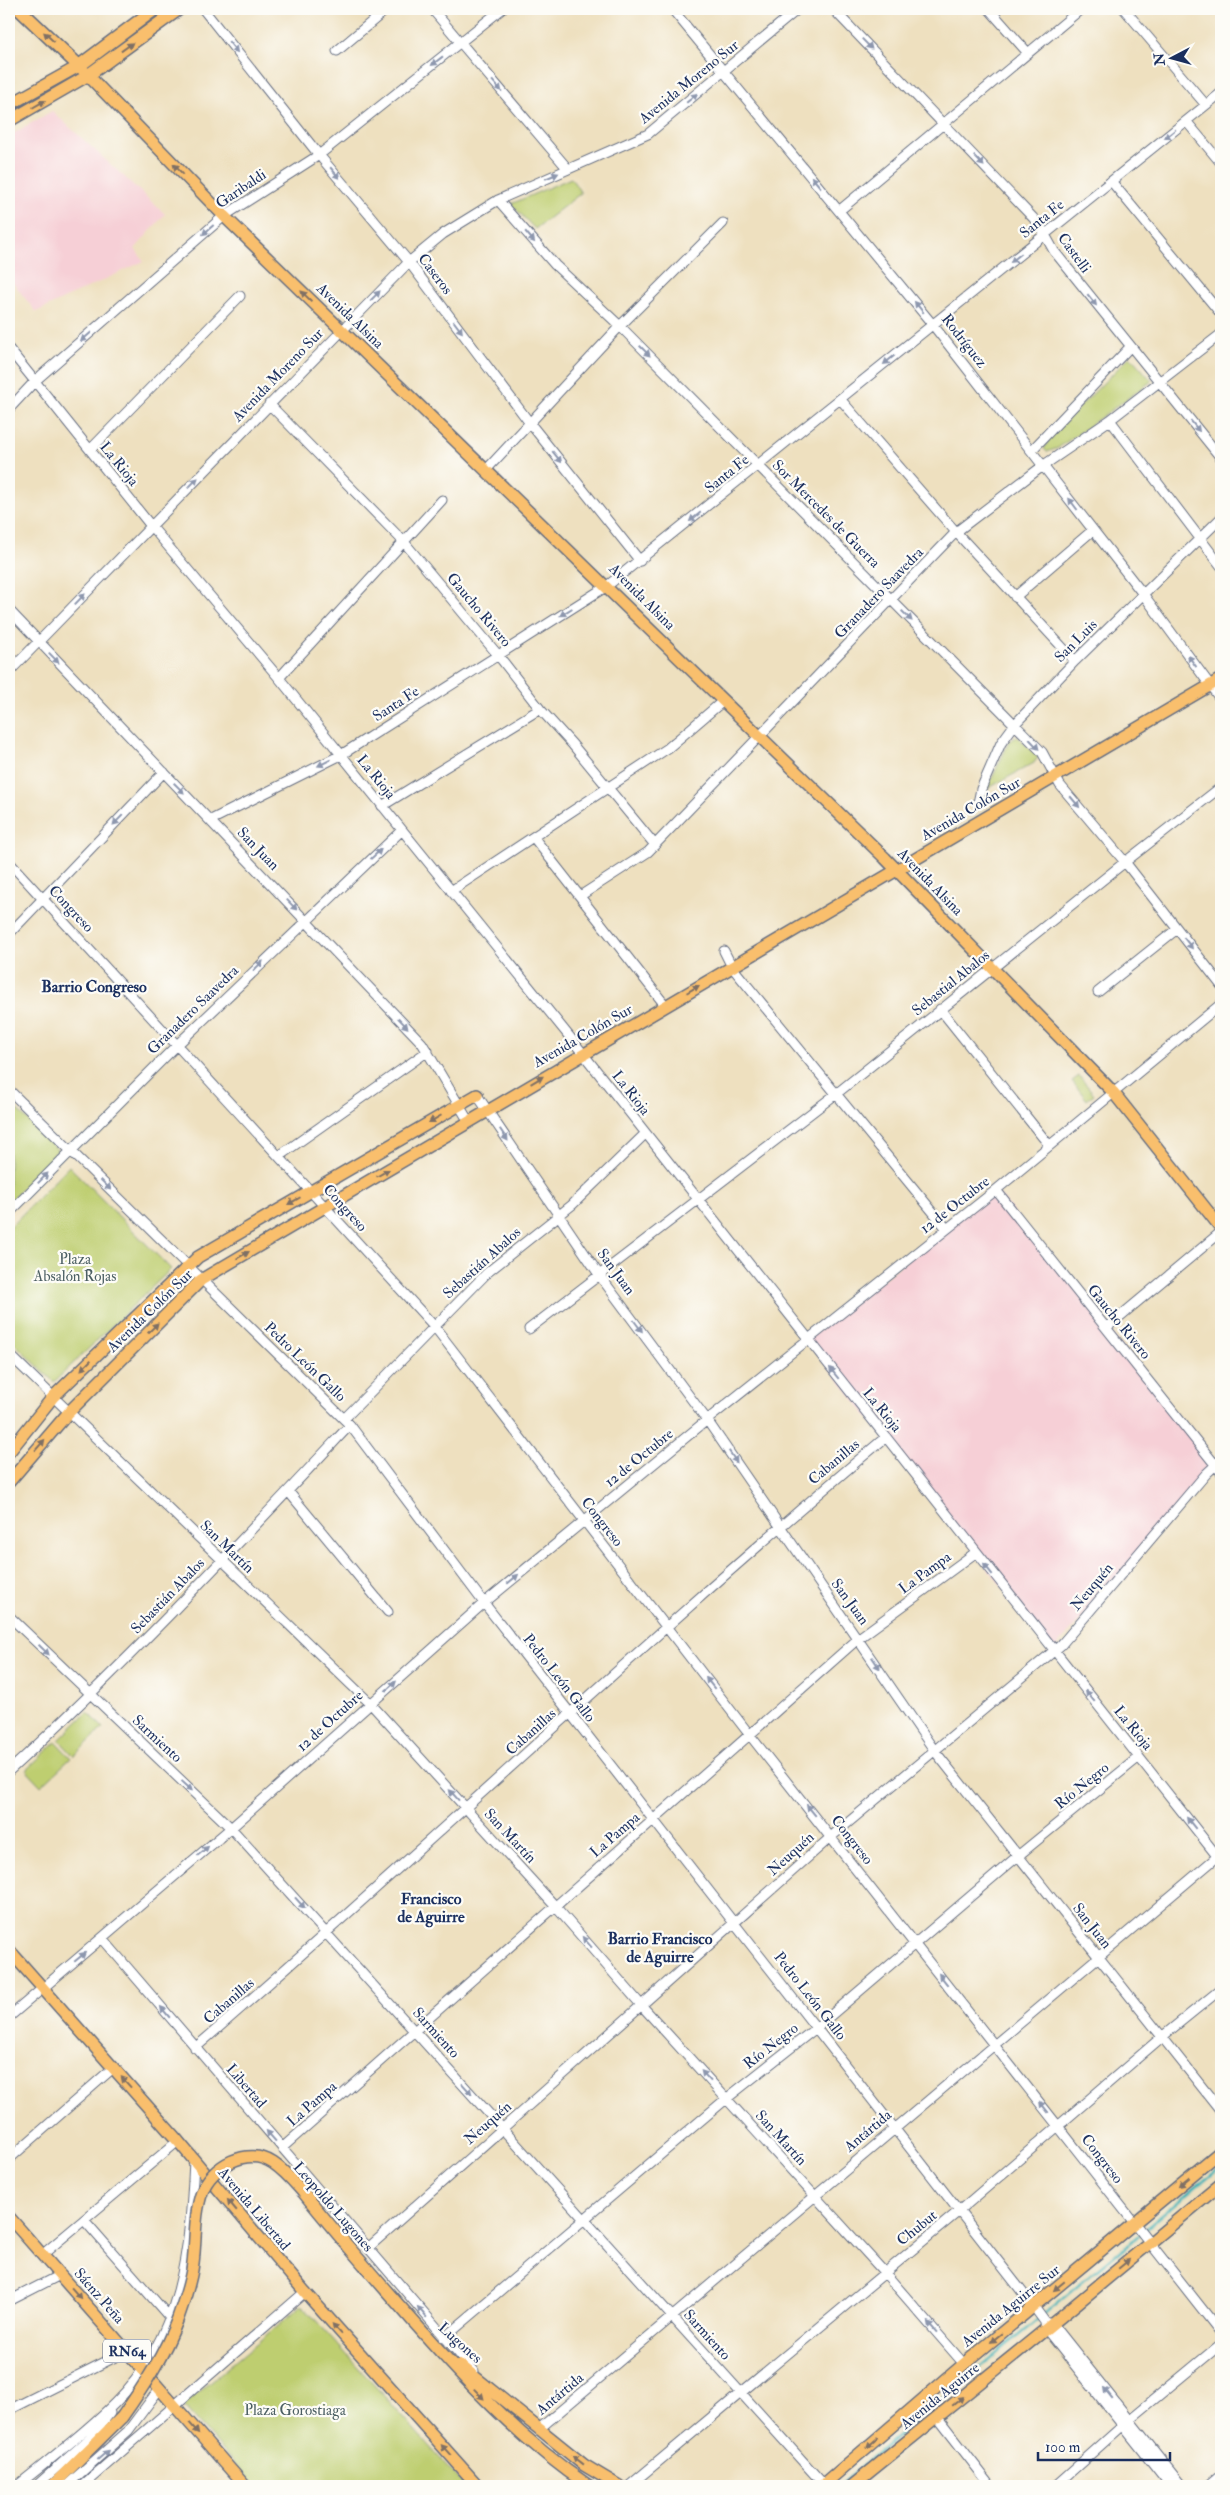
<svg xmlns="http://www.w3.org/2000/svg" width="1230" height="2495" font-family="'IM FELL Double Pica',serif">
<rect width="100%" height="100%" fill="#fdfcf7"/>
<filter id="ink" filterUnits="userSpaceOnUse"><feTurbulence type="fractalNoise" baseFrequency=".02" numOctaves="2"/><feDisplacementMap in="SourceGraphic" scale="10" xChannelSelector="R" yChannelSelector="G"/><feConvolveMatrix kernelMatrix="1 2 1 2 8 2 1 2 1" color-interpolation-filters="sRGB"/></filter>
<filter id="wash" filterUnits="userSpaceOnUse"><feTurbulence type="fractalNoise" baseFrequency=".0096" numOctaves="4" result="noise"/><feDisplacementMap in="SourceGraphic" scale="20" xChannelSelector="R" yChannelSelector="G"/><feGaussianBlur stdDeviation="1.12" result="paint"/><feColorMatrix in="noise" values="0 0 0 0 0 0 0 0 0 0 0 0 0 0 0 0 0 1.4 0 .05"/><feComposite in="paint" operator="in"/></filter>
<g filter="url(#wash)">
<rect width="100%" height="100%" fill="#eee0bf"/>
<path fill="#f6cfd6" d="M 52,111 L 165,214 L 135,249 L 144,261 L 36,312 L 9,278 L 9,136 Z
M 996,1190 L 1216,1465 L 1053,1651 L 807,1340 Z"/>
<path fill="#bece70" stroke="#6c7e67" d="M 571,178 L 581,193 L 535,229 L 511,204 Z
M 1130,356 L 1152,381 L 1058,448 L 1047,452 L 1044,449 L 1050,437 Z
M 1017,736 L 1038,757 L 1034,763 L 987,789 L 1009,742 Z
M 1079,1076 L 1094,1094 L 1087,1100 L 1072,1081 Z
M 9,1102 L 58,1150 L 9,1202 Z
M 69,1166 L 171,1269 L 54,1382 L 9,1338 L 9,1228 Z
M 88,1712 L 103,1728 L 74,1756 L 59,1740 Z
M 56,1742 L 71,1758 L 41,1786 L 26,1770 Z
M 302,2305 L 465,2486 L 254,2486 L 183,2405 Z"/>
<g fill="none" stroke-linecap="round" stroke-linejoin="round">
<path stroke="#42b2b8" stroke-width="2.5" d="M 1144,2230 L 1221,2166
M 838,2486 L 1140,2234"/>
</g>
</g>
<g filter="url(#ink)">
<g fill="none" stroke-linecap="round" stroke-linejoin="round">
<defs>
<path id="minor" d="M 203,9 L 319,155 L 409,262 L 529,422 L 640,561
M 432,9 L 568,169
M 672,9 L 933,325 L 1143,594 L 1221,700
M 833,9 L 1039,224 L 1054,251 L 1221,458
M 989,9 L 1028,53
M 1124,9 L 1206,105
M 337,51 L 387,9
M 1186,121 L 1221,163
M 1111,181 L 1221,314
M 498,200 L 555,265 L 620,326 L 1042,752 L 1060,785 L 1125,862 L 1221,985
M 840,210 L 1081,9
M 9,349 L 151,526 L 279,678 L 573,1041 L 1221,1861
M 841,400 L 956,532 L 1075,661
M 269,404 L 404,542 L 498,655 L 540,709 L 572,744 L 655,845
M 9,409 L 36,380 L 224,216 L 319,155 L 502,9
M 1110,420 L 1221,566
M 90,450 L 240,296
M 1032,450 L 1130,347
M 487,469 L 620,326 L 723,223
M 1015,597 L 1093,530
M 9,610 L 422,1043 L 469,1122
M 9,672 L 409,262 L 443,234 L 498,200 L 648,134 L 798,9
M 279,678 L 442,500
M 978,803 L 981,789 L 1001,743 L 1015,724 L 1075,661 L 1221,518
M 382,806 L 540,709
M 211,820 L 341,755 L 607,586 L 1221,93
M 534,838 L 665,1005
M 9,862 L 434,1326 L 749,1734 L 1221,2333
M 451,891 L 668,748 L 723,701
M 580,896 L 648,852 L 956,532 L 1044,465 L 1110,420 L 1221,334
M 9,934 L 164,772
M 724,951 L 732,967 L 947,1229
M 1098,992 L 1177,929
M 940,1009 L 1049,1145
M 9,1090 L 350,1425 L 484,1603 L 1034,2307 L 1045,2322 L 1053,2324 L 1182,2486
M 477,1095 L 600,1276 L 707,1420 L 934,1750 L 1221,2111
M 279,1156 L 428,1051
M 996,1190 L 1221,1472
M 9,1213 L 177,1045 L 401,831
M 1106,1328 L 1221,1232
M 529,1329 L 836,1094 L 1125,862 L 1221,787
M 9,1354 L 371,1704 L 555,1906 L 642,2006 L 884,2272 L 964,2364
M 344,1419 L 488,1272 L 572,1205 L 645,1134
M 288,1491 L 388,1612
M 9,1616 L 231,1828 L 825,2486
M 9,1771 C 128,1662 239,1543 350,1425
M 102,1938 L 474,2371
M 9,2017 L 231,1828 L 484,1603 L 707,1420 L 996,1190 L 1221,1004
M 195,2048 C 428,1847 650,1634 886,1437
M 282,2148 L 859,1638 L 975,1553
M 9,2159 L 113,2068
M 84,2220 L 171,2319
M 368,2248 L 832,1836 L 1061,1645 L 1206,1474 L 1221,1460
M 42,2255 L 178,2141
M 9,2301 L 60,2275
M 1045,2323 L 1046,2329 L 1171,2486
M 444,2338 L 726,2099 L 816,2028 L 1019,1855 L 1139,1757
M 9,2410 L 127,2351
M 938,2418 L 991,2486
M 539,2429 L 1217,1857
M 17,2486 C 50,2459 85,2433 115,2403 C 182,2337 190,2249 194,2160
M 36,2486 L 90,2438 L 110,2413
M 66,2486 L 128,2431 L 160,2388
M 82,2486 L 305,2292
M 629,2486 L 959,2211 L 1163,2036 L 1221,1989
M 1055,2486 L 1129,2420 L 1221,2344
M 1208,2486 L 1221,2475"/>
<path id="major" d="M 9,105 L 79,66 L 224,216 L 885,858 L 1113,1092 L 1221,1228
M 9,121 L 87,76
M 9,1452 L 53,1397 L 198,1257 L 477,1095
M 9,1482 L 69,1412 L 201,1280 L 211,1274 L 1221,679
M 9,1950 L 178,2141 L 305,2292 L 478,2486
M 303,2192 C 338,2236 375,2278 412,2320 C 466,2381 520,2440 589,2486
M 9,2217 L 245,2486
M 460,2365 L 584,2465 L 619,2486
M 52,2486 L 122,2417
M 822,2486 L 964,2364 L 1221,2151
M 852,2486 L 1046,2329 L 1221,2184"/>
<path id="highway" d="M 19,9 L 79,66 L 155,9
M 87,76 L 179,9"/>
</defs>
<use href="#minor" stroke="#656d80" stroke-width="11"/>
<use href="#major" stroke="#656d80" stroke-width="14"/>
<use href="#highway" stroke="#656d80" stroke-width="15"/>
<use href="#minor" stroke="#fff" stroke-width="9"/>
<use href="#major" stroke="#f9bf6d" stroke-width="11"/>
<use href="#highway" stroke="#f9bf6d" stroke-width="12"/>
<defs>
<path id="major-bridge" d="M 122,2417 C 144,2386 165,2354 178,2318 C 184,2301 191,2282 193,2263 C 196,2240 194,2214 202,2192 C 211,2166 248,2146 273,2163 C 285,2171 294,2182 303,2192"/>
</defs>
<use href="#major-bridge" stroke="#656d80" stroke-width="14" stroke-linecap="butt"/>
<use href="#major-bridge" stroke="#f9bf6d" stroke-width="11"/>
</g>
<defs><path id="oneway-solid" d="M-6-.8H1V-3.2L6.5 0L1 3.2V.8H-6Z" transform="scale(1.25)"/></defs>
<g fill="#7f7065">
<use href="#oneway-solid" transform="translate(49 37) rotate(-137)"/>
<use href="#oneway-solid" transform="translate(127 47) rotate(-36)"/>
<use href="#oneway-solid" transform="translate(39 104) rotate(-30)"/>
<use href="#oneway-solid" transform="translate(178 169) rotate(-134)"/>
<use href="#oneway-solid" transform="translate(306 296) rotate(-136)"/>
<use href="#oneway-solid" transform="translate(693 989) rotate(-30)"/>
<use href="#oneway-solid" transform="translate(537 1080) rotate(-31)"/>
<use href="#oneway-solid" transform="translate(435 1119) rotate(150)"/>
<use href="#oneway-solid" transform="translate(383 1173) rotate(-30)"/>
<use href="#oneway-solid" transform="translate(294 1201) rotate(150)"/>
<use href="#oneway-solid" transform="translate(243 1255) rotate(-30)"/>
<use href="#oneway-solid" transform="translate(153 1328) rotate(-45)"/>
<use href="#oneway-solid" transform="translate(86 1365) rotate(135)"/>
<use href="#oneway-solid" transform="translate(40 1445) rotate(-49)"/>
<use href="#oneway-solid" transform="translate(126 2082) rotate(-132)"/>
<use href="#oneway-solid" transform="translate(1184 2182) rotate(140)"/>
<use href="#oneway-solid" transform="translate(232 2205) rotate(-130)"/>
<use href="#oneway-solid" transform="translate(1124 2264) rotate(-40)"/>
<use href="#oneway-solid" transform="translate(1059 2286) rotate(140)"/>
<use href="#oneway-solid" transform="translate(76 2293) rotate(49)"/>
<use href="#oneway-solid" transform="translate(337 2329) rotate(-132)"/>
<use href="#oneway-solid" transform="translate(996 2338) rotate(141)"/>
<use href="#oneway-solid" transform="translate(479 2394) rotate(46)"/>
<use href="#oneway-solid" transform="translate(958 2401) rotate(-39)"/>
<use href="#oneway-solid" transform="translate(194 2428) rotate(49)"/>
<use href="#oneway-solid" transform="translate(872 2443) rotate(139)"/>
<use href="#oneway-solid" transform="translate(446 2450) rotate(-132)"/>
<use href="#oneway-solid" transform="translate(578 2460) rotate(-142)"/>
</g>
<g fill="#8d97ae">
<use href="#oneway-solid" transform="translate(867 44) rotate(46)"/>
<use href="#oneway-solid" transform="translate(233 47) rotate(51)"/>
<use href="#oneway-solid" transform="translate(437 61) rotate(142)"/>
<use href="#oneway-solid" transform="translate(497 86) rotate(49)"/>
<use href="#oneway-solid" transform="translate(692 98) rotate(-40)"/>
<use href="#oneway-solid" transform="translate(1170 134) rotate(141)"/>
<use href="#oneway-solid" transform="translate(979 161) rotate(46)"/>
<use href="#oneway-solid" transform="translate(335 173) rotate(50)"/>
<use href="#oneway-solid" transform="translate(552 176) rotate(-23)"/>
<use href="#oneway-solid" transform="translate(816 182) rotate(-130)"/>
<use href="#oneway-solid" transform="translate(208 230) rotate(139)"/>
<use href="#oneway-solid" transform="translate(530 237) rotate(50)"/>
<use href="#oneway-solid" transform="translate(1016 258) rotate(141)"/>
<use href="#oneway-solid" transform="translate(375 296) rotate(-45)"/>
<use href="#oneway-solid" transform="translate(1092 300) rotate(52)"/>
<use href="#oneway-solid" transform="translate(919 307) rotate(-129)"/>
<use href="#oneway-solid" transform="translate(458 327) rotate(53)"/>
<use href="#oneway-solid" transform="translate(86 337) rotate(139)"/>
<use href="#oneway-solid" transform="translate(645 351) rotate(45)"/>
<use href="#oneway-solid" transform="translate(889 360) rotate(141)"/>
<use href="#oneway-solid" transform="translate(1195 426) rotate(51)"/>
<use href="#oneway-solid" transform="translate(557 457) rotate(51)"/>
<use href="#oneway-solid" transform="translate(193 483) rotate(-46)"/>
<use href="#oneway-solid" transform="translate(1073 504) rotate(-127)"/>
<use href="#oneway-solid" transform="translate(695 517) rotate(141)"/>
<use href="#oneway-solid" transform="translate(80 599) rotate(-46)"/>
<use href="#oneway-solid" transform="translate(566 612) rotate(148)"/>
<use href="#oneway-solid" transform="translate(907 616) rotate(45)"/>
<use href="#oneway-solid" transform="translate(54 658) rotate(46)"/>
<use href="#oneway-solid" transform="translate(1192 661) rotate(-126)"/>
<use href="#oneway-solid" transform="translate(1034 744) rotate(47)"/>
<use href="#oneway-solid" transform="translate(324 763) rotate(154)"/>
<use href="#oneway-solid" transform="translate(179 788) rotate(45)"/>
<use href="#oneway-solid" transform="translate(1075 802) rotate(50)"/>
<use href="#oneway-solid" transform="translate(118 820) rotate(134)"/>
<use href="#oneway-solid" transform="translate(376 854) rotate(-43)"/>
<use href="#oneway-solid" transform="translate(292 905) rotate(46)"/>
<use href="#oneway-solid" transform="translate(1188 943) rotate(52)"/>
<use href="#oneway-solid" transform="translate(258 966) rotate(-44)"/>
<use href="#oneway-solid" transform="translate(403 1023) rotate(47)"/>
<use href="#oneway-solid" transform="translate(504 1135) rotate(56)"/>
<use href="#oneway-solid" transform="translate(43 1178) rotate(-46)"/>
<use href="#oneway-solid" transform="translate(106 1185) rotate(45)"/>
<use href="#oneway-solid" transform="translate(638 1326) rotate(53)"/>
<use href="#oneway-solid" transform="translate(834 1373) rotate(-129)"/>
<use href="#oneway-solid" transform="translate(733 1457) rotate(56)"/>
<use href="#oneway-solid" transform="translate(988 1569) rotate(-128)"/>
<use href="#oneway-solid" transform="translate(513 1579) rotate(-40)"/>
<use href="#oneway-solid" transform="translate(44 1650) rotate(44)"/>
<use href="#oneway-solid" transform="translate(876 1663) rotate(56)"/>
<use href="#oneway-solid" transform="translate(710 1683) rotate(-128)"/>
<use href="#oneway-solid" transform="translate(391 1686) rotate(-42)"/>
<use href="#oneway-solid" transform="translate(1090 1696) rotate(-129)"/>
<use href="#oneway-solid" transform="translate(187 1786) rotate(43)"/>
<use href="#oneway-solid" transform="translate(454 1795) rotate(-132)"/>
<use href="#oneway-solid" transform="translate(811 1810) rotate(-129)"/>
<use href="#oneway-solid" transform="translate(1191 1823) rotate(-128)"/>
<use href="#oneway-solid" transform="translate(203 1851) rotate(-40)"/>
<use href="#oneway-solid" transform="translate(300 1903) rotate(48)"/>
<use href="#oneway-solid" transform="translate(587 1942) rotate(-131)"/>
<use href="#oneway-solid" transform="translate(80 1957) rotate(-40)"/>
<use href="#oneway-solid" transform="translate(943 1979) rotate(-128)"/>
<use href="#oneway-solid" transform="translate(165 2012) rotate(-130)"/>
<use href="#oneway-solid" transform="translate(706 2076) rotate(-132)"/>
<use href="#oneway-solid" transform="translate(467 2089) rotate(48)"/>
<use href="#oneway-solid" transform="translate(1044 2107) rotate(-128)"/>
<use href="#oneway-solid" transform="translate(271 2136) rotate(-131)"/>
<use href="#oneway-solid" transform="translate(422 2312) rotate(-130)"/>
<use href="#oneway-solid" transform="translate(932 2327) rotate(-131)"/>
<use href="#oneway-solid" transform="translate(1108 2393) rotate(-129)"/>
<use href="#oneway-solid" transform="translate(103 2455) rotate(-41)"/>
</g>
</g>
<g text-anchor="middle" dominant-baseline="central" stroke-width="4.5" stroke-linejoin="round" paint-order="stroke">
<rect fill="#fdfcf7" stroke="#5f6c8c" stroke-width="1" x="103" y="2339.5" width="48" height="23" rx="4"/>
<g font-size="14" font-weight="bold" fill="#1b2f5e">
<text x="127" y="2351">RN64</text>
</g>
<g font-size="15" fill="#1b2f5e" stroke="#fdfcf7">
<text transform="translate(689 82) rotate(-39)">Avenida Moreno Sur</text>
<text transform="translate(241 189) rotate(-34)">Garibaldi</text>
<text transform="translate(1042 219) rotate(-39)">Santa Fe</text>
<text transform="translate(1074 253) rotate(54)">Castelli</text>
<text transform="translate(435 274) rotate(53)">Caseros</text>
<text transform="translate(350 316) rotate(44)">Avenida Alsina</text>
<text transform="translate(964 341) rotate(52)">Rodríguez</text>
<text transform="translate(278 375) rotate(-46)">Avenida Moreno Sur</text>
<text transform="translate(119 464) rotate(51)">La Rioja</text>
<text transform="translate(727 474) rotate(-39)">Santa Fe</text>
<text transform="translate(826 514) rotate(45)">Sor Mercedes de Guerra</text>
<text transform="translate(879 593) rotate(-46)">Granadero Saavedra</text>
<text transform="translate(642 597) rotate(45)">Avenida Alsina</text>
<text transform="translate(479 610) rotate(50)">Gaucho Rivero</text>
<text transform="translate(1076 641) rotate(-45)">San Luis</text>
<text transform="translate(396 704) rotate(-33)">Santa Fe</text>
<text transform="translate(376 777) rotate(51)">La Rioja</text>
<text transform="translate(971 809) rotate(-30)">Avenida Colón Sur</text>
<text transform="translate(258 849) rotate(46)">San Juan</text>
<text transform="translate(930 882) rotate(46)">Avenida Alsina</text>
<text transform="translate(71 909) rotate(47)">Congreso</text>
<text transform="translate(951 983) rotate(-39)">Sebastial Abalos</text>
<text transform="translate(193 1010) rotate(-44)">Granadero Saavedra</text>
<text transform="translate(583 1036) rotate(-30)">Avenida Colón Sur</text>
<text transform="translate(631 1093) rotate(52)">La Rioja</text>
<text transform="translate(955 1205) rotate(-38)">12 de Octubre</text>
<text transform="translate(345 1208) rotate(48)">Congreso</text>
<text transform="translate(482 1263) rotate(-42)">Sebastián Abalos</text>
<text transform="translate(616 1272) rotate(54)">San Juan</text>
<text transform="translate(150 1311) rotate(-44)">Avenida Colón Sur</text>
<text transform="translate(1119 1322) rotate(51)">Gaucho Rivero</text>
<text transform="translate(305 1362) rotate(44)">Pedro León Gallo</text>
<text transform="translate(882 1410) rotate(51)">La Rioja</text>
<text transform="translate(639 1458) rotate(-39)">12 de Octubre</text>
<text transform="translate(834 1462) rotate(-40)">Cabanillas</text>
<text transform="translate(602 1522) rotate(52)">Congreso</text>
<text transform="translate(227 1547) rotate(44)">San Martín</text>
<text transform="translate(925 1573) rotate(-36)">La Pampa</text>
<text transform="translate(1092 1587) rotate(-50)">Neuquén</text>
<text transform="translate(168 1596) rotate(-46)">Sebastián Abalos</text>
<text transform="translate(850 1602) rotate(54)">San Juan</text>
<text transform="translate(559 1678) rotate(52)">Pedro León Gallo</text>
<text transform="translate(330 1721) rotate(-42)">12 de Octubre</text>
<text transform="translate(1133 1728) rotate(51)">La Rioja</text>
<text transform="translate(531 1732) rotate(-42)">Cabanillas</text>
<text transform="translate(157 1739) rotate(43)">Sarmiento</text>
<text transform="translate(1082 1786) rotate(-39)">Río Negro</text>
<text transform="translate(615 1835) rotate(-41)">La Pampa</text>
<text transform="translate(510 1836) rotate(47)">San Martín</text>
<text transform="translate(852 1840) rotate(52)">Congreso</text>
<text transform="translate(791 1854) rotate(-42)">Neuquén</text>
<text transform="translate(1092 1926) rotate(52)">San Juan</text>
<text transform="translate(810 1996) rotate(52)">Pedro León Gallo</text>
<text transform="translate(229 2001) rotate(-41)">Cabanillas</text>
<text transform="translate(436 2033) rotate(48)">Sarmiento</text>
<text transform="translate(771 2046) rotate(-38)">Río Negro</text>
<text transform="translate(246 2086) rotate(49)">Libertad</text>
<text transform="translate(312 2104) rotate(-41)">La Pampa</text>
<text transform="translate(488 2123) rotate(-41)">Neuquén</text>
<text transform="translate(868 2131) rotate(-40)">Antártida</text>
<text transform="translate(781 2138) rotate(48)">San Martín</text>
<text transform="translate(1102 2159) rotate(52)">Congreso</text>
<text transform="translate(333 2207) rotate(49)">Leopoldo Lugones</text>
<text transform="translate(254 2209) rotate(50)">Avenida Libertad</text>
<text transform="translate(917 2228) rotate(-39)">Chubut</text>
<text transform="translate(99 2296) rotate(49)">Sáenz Peña</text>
<text transform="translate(1011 2306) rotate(-39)">Avenida Aguirre Sur</text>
<text transform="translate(707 2335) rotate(48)">Sarmiento</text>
<text transform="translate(460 2343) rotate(42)">Lugones</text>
<text transform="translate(560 2394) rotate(-40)">Antártida</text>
<text transform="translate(940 2396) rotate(-39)">Avenida Aguirre</text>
</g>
<g font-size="15" fill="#4c5f63" stroke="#fdfcf7">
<text x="75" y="1259">Plaza<tspan x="75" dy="17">Absalón Rojas</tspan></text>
<text x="295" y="2410">Plaza Gorostiaga</text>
</g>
<g font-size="16" font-weight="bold" fill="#1b2f5e" stroke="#fdfcf7">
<text x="94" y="987">Barrio Congreso</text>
<text x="431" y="1899">Francisco<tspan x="431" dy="18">de Aguirre</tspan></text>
<text x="660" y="1939">Barrio Francisco<tspan x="660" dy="18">de Aguirre</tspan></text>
</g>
</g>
<rect width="1230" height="2495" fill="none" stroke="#fdfcf7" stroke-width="30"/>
<g transform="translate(1172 58) rotate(264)" stroke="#fdfcf7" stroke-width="4" paint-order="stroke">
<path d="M0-4L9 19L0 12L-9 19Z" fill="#1b2f5e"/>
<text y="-8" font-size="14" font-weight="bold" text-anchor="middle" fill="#1b2f5e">N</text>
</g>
<path d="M1038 2452v8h132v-8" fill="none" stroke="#1b2f5e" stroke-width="2.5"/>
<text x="1045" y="2452" font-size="15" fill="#1b2f5e" stroke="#fdfcf7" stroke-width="4" paint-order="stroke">100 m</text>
</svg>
